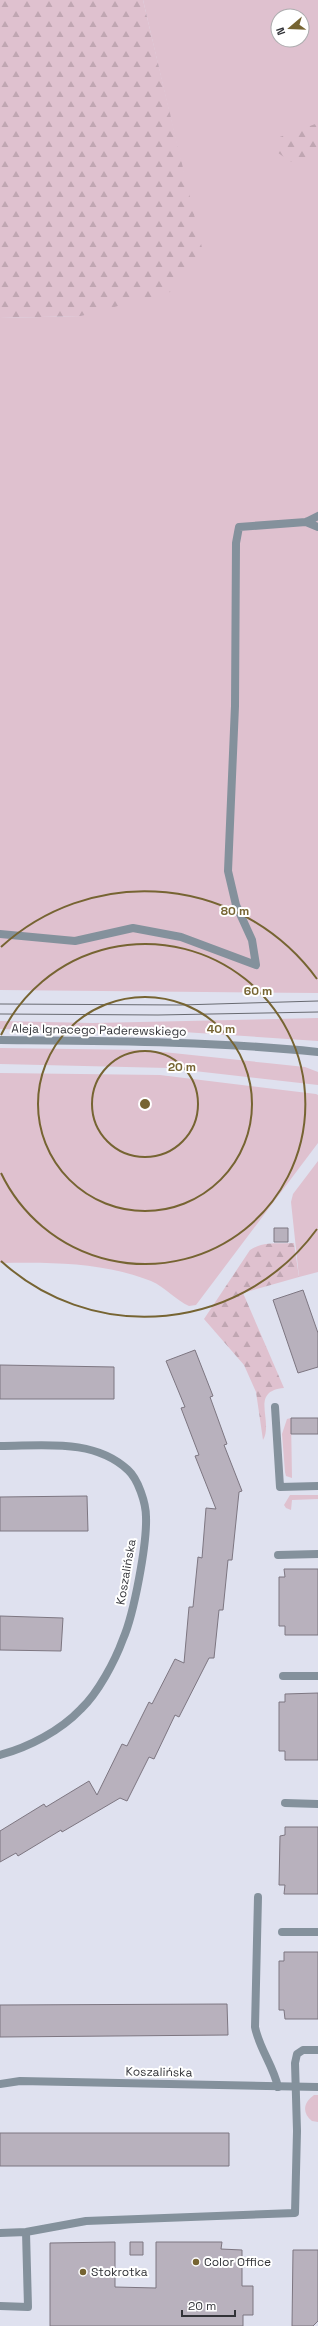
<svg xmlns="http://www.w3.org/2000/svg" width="318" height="2326" font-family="'Space Grotesk',sans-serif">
<defs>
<pattern id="forest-firs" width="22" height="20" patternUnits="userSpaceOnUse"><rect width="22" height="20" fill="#dfc1cf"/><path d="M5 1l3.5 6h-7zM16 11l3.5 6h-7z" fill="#c0a6b2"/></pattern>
</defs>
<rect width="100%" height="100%" fill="#dfe1ef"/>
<path fill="#dfc1cf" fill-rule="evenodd" d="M 143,0 L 318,0 L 318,993 L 0,990 L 0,318 L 81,316 L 202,252 ZM 278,16 L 302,16 L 302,40 L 278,40 Z
M 318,1018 L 318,1041 L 183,1032 L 0,1029 L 0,1021 L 93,1023 Z
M 0,1048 L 144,1050 L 267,1063 L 305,1067 L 318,1072 L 318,1085 L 168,1068 L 0,1064 Z
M 0,1073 L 160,1075 L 316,1094 L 318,1095 L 318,1143 L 196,1305 L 189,1306 C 177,1301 165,1287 151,1281 C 103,1262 51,1262 0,1263 Z
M 318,1161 L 318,1272 L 299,1277 L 291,1202 L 293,1194 Z
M 291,1418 L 292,1478 L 286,1476 L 285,1472 L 282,1434 L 287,1419 Z
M 290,1495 L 318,1495 L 318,1499 L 292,1500 L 291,1510 L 286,1508 L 284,1505 Z
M 314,2095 L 318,2095 L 318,2122 L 312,2121 C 302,2113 303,2103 314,2095 Z"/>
<path fill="url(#forest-firs)" d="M 0,0 L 143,0 L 203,252 L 170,292 L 81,316 L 0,318 Z
M 318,123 L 318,157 L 291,162 L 274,150 L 277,138 Z
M 294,1243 L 299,1277 L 243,1293 L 284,1388 C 249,1391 274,1421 263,1440 L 256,1392 L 244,1365 L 204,1319 L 250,1250 C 263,1241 280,1244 294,1243 Z"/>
<path fill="#b8b1bd" stroke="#7d7681" d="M 274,1228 L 288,1228 L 288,1242 L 274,1242 Z
M 303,1290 L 318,1333 L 318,1367 L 298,1373 L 273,1300 Z
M 195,1350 L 213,1396 L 210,1397 L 227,1444 L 224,1445 L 242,1491 L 239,1492 L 232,1560 L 228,1560 L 223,1610 L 219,1610 L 214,1658 L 209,1658 L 179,1717 L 175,1715 L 154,1759 L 149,1757 L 127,1801 L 120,1798 L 62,1832 L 61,1830 L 18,1856 L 16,1853 L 0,1862 L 0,1831 L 44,1804 L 46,1807 L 89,1781 L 97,1795 L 122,1744 L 127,1746 L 149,1702 L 152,1704 L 175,1659 L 184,1663 L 189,1607 L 193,1607 L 198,1557 L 202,1558 L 206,1508 L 216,1509 L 195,1456 L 199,1455 L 181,1408 L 185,1407 L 166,1361 Z
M 0,1365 L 114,1367 L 114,1399 L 0,1399 Z
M 291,1418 L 318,1418 L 318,1434 L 291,1434 Z
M 87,1496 L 88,1531 L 0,1531 L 0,1497 Z
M 284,1569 L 318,1569 L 318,1635 L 285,1635 L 285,1626 L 279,1626 L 279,1577 L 285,1577 Z
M 0,1616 L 63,1618 L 61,1651 L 0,1650 Z
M 318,1693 L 318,1760 L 285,1760 L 285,1751 L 279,1751 L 279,1702 L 285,1702 L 285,1694 Z
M 285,1827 L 318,1827 L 318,1894 L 284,1894 L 285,1885 L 279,1885 L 280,1836 L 285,1835 Z
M 284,1952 L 318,1952 L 318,2019 L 285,2019 L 284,2010 L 279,2010 L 279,1961 L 284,1961 Z
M 227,2004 L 228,2035 L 0,2037 L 0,2005 Z
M 0,2133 L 229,2133 L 229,2166 L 0,2166 Z
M 115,2242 L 115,2287 L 156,2288 L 156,2242 L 222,2242 L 221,2249 L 242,2250 L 242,2286 L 253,2286 L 253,2315 L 243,2315 L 243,2326 L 50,2326 L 50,2243 Z
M 130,2242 L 143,2242 L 143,2255 L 130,2255 Z
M 293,2250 L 318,2250 L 318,2321 L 313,2326 L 292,2326 Z"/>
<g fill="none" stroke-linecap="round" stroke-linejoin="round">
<path stroke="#84919c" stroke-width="8" d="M 306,522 L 318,527
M 0,934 L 75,941 L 133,928 L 181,937 L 256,965 L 252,940 L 236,905 L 228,871 L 235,706 L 236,543 L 239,527 L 306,522 L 318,516
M 275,1407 L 280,1487 L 318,1486
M 278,1555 L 318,1554
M 283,1676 L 318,1676
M 285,1803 L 318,1804
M 258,1897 L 255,2027 C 259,2048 273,2065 278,2087
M 282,1932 L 318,1932
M 0,2233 L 26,2232 L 86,2221 L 295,2213 L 297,2131 L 295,2063 L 297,2054 L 303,2050 L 318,2050
M 0,2306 L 28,2307 L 26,2232"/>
<path stroke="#84919c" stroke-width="8" d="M 0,1446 C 43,1446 94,1438 128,1470 C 138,1479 146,1503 146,1517 C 147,1544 134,1614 123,1639 C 115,1661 98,1693 81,1709 C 60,1731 29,1747 0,1755
M 0,2084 L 20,2081 L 318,2087"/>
<path stroke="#84919c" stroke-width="8" d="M 0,1040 C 106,1041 212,1041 318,1052"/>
<path stroke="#686a71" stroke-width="1" d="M 0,1004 L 181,1005 L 318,1001
M 0,1014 L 158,1015 L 318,1012"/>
</g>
<g fill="none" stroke="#766432" stroke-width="2">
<circle cx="145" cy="1104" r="53"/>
<circle cx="145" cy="1104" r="107"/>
<path d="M1 1035A160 160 0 1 1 1 1173"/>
<path d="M317 1229A213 213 0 0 1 1 1261M1 947A213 213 0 0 1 317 979"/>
</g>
<g fill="#766432" stroke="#fff" stroke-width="1.5">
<circle cx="196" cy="2262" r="4"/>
<circle cx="83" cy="2272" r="4"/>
</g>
<g text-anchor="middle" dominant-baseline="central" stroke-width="4" stroke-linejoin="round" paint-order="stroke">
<g font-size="12" fill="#323338" stroke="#fff">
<text transform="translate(99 1030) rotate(1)">Aleja Ignacego Paderewskiego</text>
<text transform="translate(126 1572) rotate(-80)">Koszalińska</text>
<text transform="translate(159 2072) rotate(1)">Koszalińska</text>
</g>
<g font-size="12" fill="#323338" stroke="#fff" text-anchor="start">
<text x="204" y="2262">Color Office</text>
<text x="91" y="2272">Stokrotka</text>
</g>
</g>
<circle cx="145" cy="1104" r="6" fill="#766432" stroke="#fff" stroke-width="2"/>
<g font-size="12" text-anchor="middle" font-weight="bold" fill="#766432" stroke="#fff" stroke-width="4" stroke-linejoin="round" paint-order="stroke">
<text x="235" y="915">80 m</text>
<text x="258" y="995">60 m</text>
<text x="221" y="1033">40 m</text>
<text x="182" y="1071">20 m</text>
</g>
<g transform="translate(290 28) rotate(251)"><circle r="19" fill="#ffffff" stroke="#adadaf"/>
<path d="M0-3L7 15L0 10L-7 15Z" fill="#766432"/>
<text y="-6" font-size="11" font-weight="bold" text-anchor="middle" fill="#323338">N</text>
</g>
<path d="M182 2310v6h53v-6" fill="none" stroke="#323338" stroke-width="2"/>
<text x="188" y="2310" font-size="12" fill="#323338" stroke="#ffffff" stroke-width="3" paint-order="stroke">20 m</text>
</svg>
